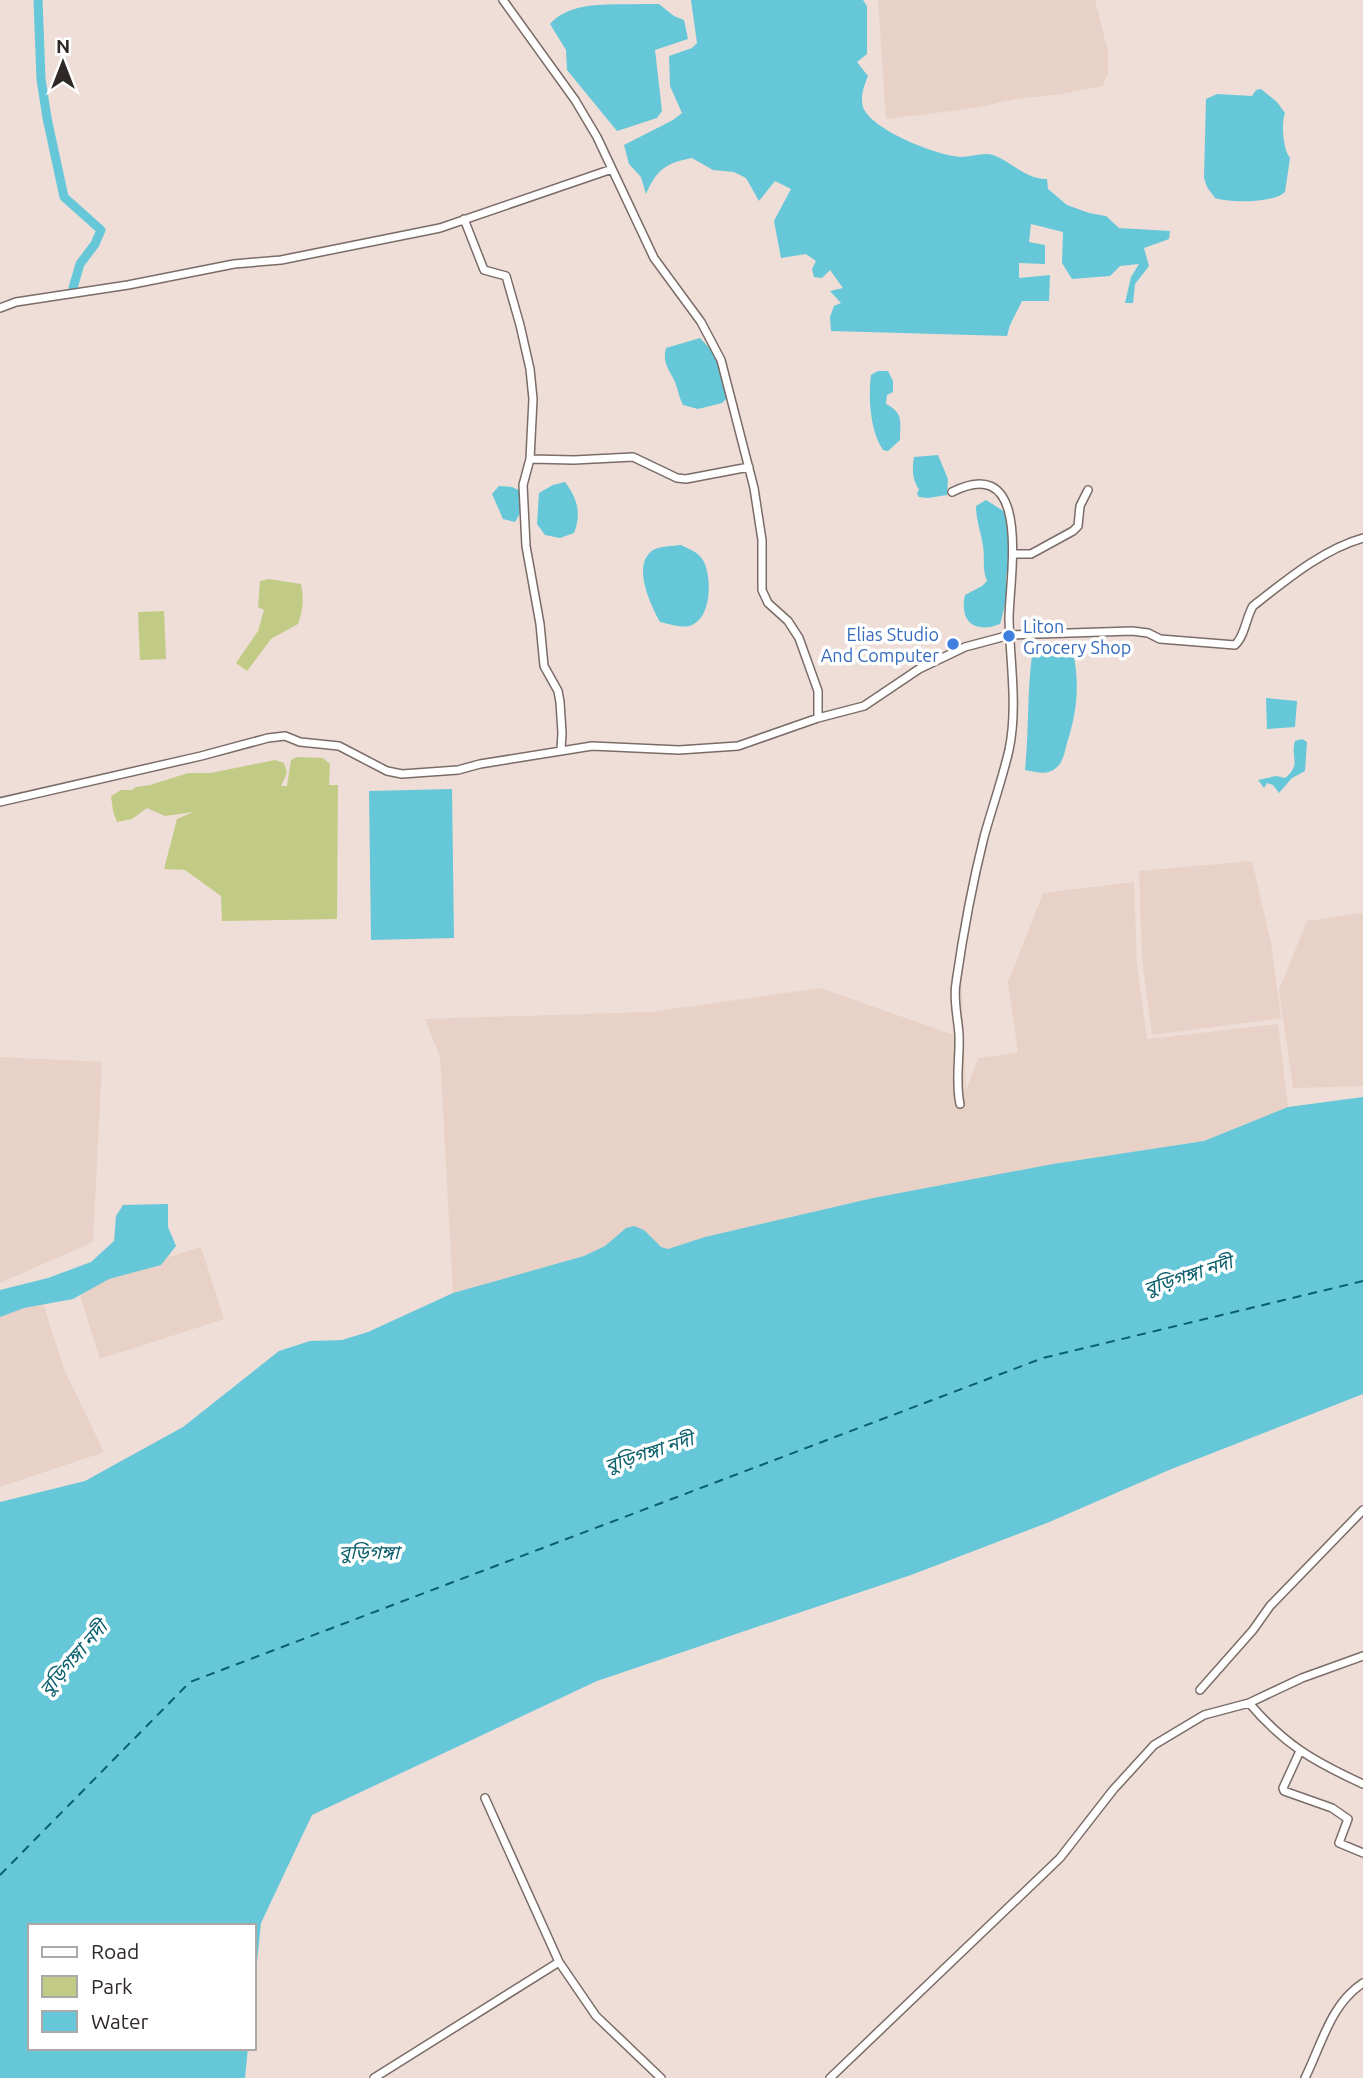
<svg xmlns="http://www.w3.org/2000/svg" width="1363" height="2078" font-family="Ubuntu,'Noto Sans Bengali',sans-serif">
<rect width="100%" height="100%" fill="#eeded7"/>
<path fill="#e8d1c6" d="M 878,0 L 1095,0 L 1108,52 L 1108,73 L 1103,86 L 1061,94 L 1016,99 L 975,108 L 886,119 Z
M 1252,861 L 1271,943 L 1281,1018 L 1152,1035 L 1142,959 L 1139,871 Z
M 1134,882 L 1137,965 L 1147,1039 L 1278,1024 L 1288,1107 L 1204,1141 L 1053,1164 L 873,1198 L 705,1237 L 668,1249 L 661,1248 L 652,1239 L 626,1228 L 605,1246 L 584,1256 L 453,1293 L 440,1057 L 425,1019 L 650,1012 L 820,988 L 954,1035 L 961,972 L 966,1091 L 978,1058 L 1018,1053 L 1008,982 L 1043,893 Z
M 1363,913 L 1363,1086 L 1293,1088 L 1279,990 L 1307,921 Z
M 0,1057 L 102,1062 L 93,1242 L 0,1283 Z
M 201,1247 L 224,1319 L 100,1359 L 77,1286 Z
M 41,1297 L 64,1369 L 104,1452 L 0,1487 L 0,1311 Z"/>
<path fill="#c2cb86" d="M 269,579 L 301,584 C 304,599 303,610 298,624 L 271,639 L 247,671 L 236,663 L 258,631 L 264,610 L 258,607 L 260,581 Z
M 164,611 L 166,659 L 140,660 L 138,612 Z
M 297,757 L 323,758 L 330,764 L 329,785 L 338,785 L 337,919 L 222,921 L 221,896 L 185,870 L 164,869 L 177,819 L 193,812 L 165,816 L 147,808 L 132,819 L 117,822 L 113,811 L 111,796 L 121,790 L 132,790 L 136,787 L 150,785 L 188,773 L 211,773 L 275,760 L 284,763 L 287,773 L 281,786 L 287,786 L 291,760 Z"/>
<path fill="#66c7d9" d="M 691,0 L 863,0 L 867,6 L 867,54 L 857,62 L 868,76 C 864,86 860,96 863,107 C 871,130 938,156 961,157 C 971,157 984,152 993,155 C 1012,162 1027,180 1047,179 L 1048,189 L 1067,205 L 1089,213 L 1106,216 L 1119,228 L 1170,231 L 1169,239 L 1144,248 L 1149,266 L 1135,284 L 1133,303 L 1125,303 L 1131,277 L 1139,264 L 1120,266 L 1110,276 L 1072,279 L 1062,263 L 1063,232 L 1031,224 L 1029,242 L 1045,245 L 1045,264 L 1019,263 L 1019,278 L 1050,275 L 1049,301 L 1022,301 L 1010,325 L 1007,336 L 831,331 L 830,317 L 834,306 L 841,303 L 830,291 L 843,288 L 830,270 L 822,278 L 814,277 L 812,269 L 816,261 L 806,254 L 781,258 L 774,221 L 791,189 L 775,181 L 759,201 L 746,178 L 734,172 L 713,170 L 692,158 C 666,163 657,169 646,194 L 641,177 L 629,164 L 624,145 L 673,120 L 682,113 L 670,86 L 669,56 L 692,48 L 697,43 Z
M 642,4 L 659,4 L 674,16 L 684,20 L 688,39 L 655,50 L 662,111 L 657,118 L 617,131 L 567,70 L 566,50 L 550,24 C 570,0 613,5 642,4 Z
M 1261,89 L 1277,102 L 1285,113 C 1281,123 1283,150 1290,158 L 1285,192 C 1274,203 1230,203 1215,198 L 1207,187 L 1204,178 L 1206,99 L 1217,94 L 1252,96 L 1256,90 Z
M 700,338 L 717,356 L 729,390 L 726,399 L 722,403 L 698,409 L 683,405 C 679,397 678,390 675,382 C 669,369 662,363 666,348 Z
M 878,371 L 888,371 L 893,381 L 893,392 L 887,395 L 886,404 C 904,413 900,422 900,440 L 888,451 L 883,450 C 870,431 868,397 871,375 Z
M 938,455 L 948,479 L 947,495 L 928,498 L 919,497 L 917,494 L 919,489 C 912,479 912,469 914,457 Z
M 565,482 C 577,498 582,513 574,533 L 560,538 L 545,535 L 537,524 L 539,493 L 553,485 Z
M 499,486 L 512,487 L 523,492 L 523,508 L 515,522 L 503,519 L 492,494 Z
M 986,500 L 1005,512 L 1009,526 L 1010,561 L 1006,576 L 1007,595 L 1001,621 L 1000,624 C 975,634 959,622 965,595 L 982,586 L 987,581 C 982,569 985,559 983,546 C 981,532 976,520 976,506 Z
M 681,545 C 689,549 698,552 703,560 C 712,576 712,617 692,625 C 683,629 669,624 660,622 C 651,605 631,565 653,550 C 660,546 673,546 681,545 Z
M 1047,652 L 1073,652 C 1080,684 1077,713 1067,743 C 1065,751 1063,763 1056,768 C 1047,776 1036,772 1025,770 C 1029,731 1027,693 1032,655 Z
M 1266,698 L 1297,701 L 1295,727 L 1267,729 Z
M 1302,739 L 1307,742 L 1305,771 L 1292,778 L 1279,793 L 1273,785 L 1267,783 L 1264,788 L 1258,780 L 1276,776 L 1285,778 C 1302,764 1290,758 1295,741 Z
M 452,789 L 454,938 L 371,940 L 369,791 Z
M 1363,1097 L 1363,1394 L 1169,1470 L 1047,1523 L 911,1575 L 597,1681 L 312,1815 L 261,1923 L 254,1992 L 254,1926 L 30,1926 L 30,2048 L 248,2048 L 245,2078 L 0,2078 L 0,1502 L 85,1481 L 183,1427 L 279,1351 L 310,1341 L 342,1340 L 368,1332 L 453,1293 L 584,1256 L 605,1246 L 626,1228 L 634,1226 L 644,1230 L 661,1247 L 668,1249 L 705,1237 L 873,1198 L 1053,1164 L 1204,1141 L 1288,1107 Z
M 168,1204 L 168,1227 L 176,1246 L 161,1265 L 109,1279 L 73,1299 L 24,1308 L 0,1317 L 0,1290 L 48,1278 L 91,1262 L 114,1241 L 116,1216 L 123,1205 Z"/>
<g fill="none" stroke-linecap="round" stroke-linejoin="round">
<path stroke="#66c7d9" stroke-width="9" d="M 38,0 L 41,79 L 47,118 L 64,197 L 101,230 L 95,244 L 80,264 L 73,288"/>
<path stroke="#095f6c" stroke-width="2" stroke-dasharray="9 7" stroke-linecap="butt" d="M 0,1875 L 190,1682 L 1043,1358 L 1363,1281"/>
<defs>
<path id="street" d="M 503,0 L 575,100 L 597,137 L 654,258 L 701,322 L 721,360 L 754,488 L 762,540 L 762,590 L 768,603 L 788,621 L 799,638 L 818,691 L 818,718
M 464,219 L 484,270 L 506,276 L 520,325 L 530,369 L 533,399 L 530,459
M 0,308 L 16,302 L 128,285 L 234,264 L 281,260 L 440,228 L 612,169
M 952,492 C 1034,451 1009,579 1009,619 C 1010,662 1018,707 1009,750 C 1002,780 992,808 984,837 C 972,885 963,934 956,983 C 953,1000 958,1018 959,1035 C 960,1058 955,1082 960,1104
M 1014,554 L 1031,554 L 1073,531 L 1078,526 L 1080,506 L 1088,490
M 561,749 L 562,733 L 560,702 L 558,691 L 544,666 L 540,624 L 526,546 L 523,485 L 530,459 L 574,460 L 633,457 L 677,478 L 686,479 L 749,467
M 0,802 L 201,756 L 268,738 L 285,736 L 300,742 L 339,746 L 387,771 L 402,774 L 458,770 L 480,764 L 592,746 L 679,750 L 738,746 L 818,718 L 864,706 L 919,669 L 965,647 L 1010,635 L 1132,631 L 1148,633 L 1160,639 L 1235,645 C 1245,636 1246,617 1253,606 C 1285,581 1323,549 1363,538
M 1200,1690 L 1253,1630 L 1270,1606 L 1363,1510
M 1249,1703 C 1285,1745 1313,1761 1363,1784
M 1300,1751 L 1283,1788 L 1284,1791 L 1332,1808 L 1348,1819 L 1339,1843 L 1363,1853
M 485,1798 L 559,1962 L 596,2016 L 661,2078
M 374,2078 L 559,1962
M 830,2078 L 1060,1858 L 1113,1790 L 1154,1745 L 1204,1715 L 1249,1703 L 1302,1678 L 1363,1656
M 1305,2078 C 1322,2044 1330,2005 1363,1983"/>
</defs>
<use href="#street" stroke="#7a6c66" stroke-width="10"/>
<use href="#street" stroke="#fff" stroke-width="7"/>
</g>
<g fill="#3f7fe0" stroke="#fff" stroke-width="2.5">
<circle cx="1009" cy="636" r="7"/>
<circle cx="953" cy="644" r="7"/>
</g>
<g text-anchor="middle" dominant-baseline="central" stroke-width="7" stroke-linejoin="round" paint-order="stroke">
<g font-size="18" fill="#366cbe" stroke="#fff" text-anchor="start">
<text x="1023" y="626">Liton<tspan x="1023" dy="21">Grocery Shop</tspan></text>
<text x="939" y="634" text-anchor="end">Elias Studio<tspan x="939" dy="21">And Computer</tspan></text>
</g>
<g font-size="19" font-style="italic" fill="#095f6c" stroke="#fff">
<text transform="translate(1188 1275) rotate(-18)">বুড়িগঙ্গা নদী</text>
<text transform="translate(649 1452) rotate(-18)">বুড়িগঙ্গা নদী</text>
<text x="369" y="1552">বুড়িগঙ্গা</text>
<text transform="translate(73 1658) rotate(-49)">বুড়িগঙ্গা নদী</text>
</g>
</g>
<rect x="28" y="1924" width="228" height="126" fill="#ffffff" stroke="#aba9a8" stroke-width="2"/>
<rect x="42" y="1947" width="35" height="10" fill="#ffffff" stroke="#aba9a8" stroke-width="2"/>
<text x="91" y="1959" font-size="21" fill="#2e2826">Road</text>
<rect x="42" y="1976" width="35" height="21" fill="#c2cb86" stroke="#aba9a8" stroke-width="2"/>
<text x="91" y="1994" font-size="21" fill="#2e2826">Park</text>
<rect x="42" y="2011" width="35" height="21" fill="#66c7d9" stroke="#aba9a8" stroke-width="2"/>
<text x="91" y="2029" font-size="21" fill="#2e2826">Water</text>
<g transform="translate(63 63)" stroke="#ffffff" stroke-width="5" paint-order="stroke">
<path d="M0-5L12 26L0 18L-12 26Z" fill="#2e2826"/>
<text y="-10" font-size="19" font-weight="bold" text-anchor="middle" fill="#2e2826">N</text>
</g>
</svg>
